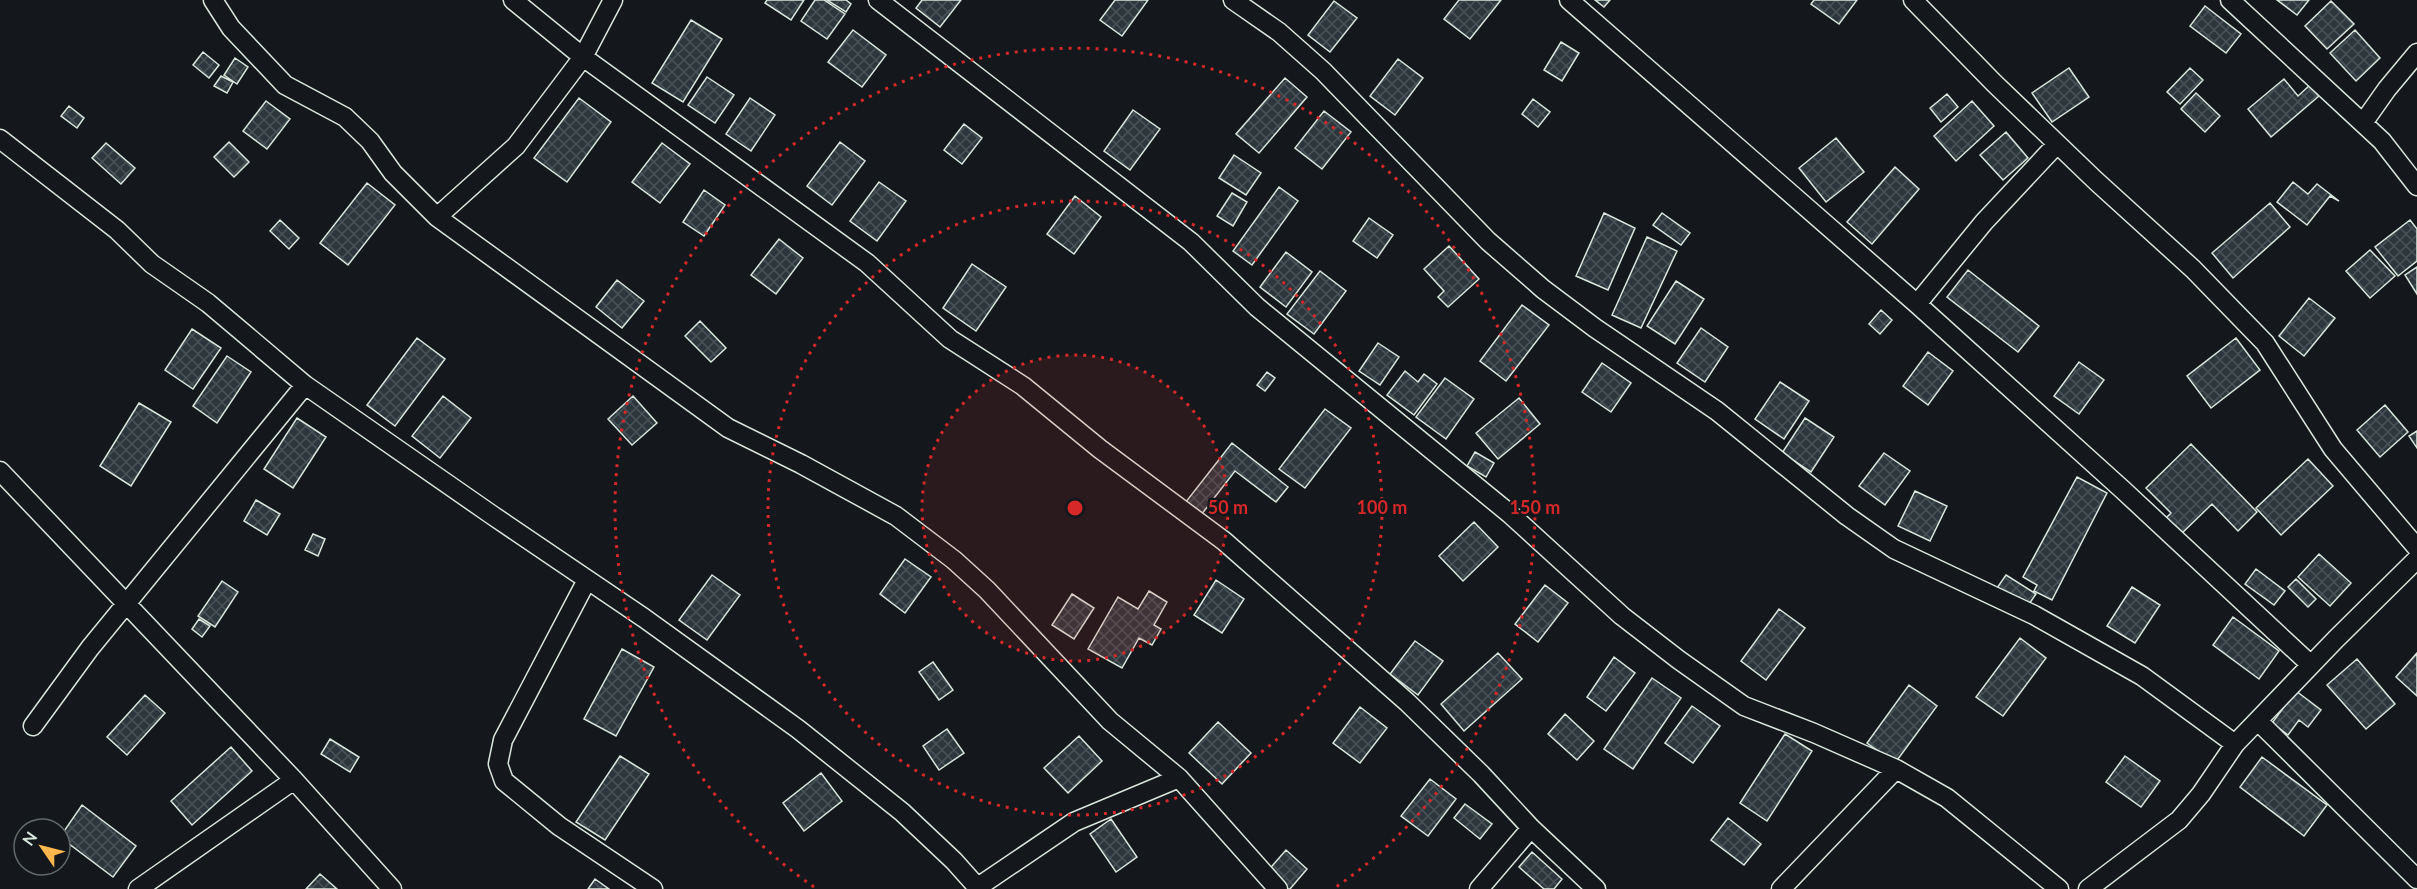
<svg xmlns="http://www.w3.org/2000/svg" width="2417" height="889" font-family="Lato,sans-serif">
<defs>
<pattern id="building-cross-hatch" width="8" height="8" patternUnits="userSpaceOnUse" patternTransform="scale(1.5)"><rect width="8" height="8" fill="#2c363c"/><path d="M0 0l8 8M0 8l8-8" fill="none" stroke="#4a5358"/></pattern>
</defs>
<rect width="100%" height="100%" fill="#14181c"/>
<path fill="url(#building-cross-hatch)" stroke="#d8e6dc" stroke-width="1.5" d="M 767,0 L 804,0 L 791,20 L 765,3 Z
M 815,0 L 824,0 L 845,14 L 827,39 L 801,21 Z
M 827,0 L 846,0 L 851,4 L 846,12 Z
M 922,0 L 961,0 L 940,27 L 916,8 Z
M 1115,0 L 1148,0 L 1122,36 L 1100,20 Z
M 1459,0 L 1501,0 L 1470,39 L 1444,19 Z
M 1595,0 L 1610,0 L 1604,7 Z
M 1814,0 L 1857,0 L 1839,24 L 1811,4 Z
M 2277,0 L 2309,0 L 2297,15 Z
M 1334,1 L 1357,18 L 1330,52 L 1308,35 Z
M 2331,1 L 2354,24 L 2327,49 L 2305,26 Z
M 2205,6 L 2241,34 L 2226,53 L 2190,26 Z
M 691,20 L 722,39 L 683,102 L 652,83 Z
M 853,30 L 886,55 L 862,87 L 828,62 Z
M 2355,30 L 2380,58 L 2356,81 L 2330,53 Z
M 1561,42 L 1579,53 L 1562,81 L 1544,70 Z
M 203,52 L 219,65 L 209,78 L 193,65 Z
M 235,58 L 248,67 L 237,84 L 224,75 Z
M 1398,59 L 1423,78 L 1395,115 L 1370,96 Z
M 2069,68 L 2089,97 L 2052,122 L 2032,93 Z
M 2190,68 L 2203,80 L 2180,104 L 2167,92 Z
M 221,76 L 233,82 L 227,93 L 214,86 Z
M 707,77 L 734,95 L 715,123 L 688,105 Z
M 1285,78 L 1307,97 L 1259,153 L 1236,134 Z
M 2284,79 L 2298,96 L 2310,85 L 2319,96 L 2271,137 L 2248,109 Z
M 2196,93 L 2220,116 L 2205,132 L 2181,109 Z
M 1947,94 L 1958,107 L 1941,122 L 1930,108 Z
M 579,98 L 611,122 L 567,182 L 534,158 Z
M 750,98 L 775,115 L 751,151 L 726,134 Z
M 1533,99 L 1550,112 L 1538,127 L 1522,114 Z
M 266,101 L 290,119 L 267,149 L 243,131 Z
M 1972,101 L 1994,126 L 1956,161 L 1934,136 Z
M 69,106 L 84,118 L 77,128 L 61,116 Z
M 1133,110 L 1160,129 L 1130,170 L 1104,151 Z
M 1324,111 L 1351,132 L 1322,169 L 1295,148 Z
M 964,124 L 982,138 L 962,164 L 944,150 Z
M 2006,132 L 2028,158 L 2003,180 L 1980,155 Z
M 1836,138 L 1864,172 L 1826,202 L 1799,168 Z
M 229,142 L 249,162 L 234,177 L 214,157 Z
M 840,142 L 865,161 L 832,205 L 807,186 Z
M 106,143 L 135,168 L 121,184 L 92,158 Z
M 662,143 L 690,164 L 660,203 L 632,182 Z
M 1234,155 L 1261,173 L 1246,195 L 1219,178 Z
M 1895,167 L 1919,189 L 1872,244 L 1847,222 Z
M 879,182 L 906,201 L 877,241 L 850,221 Z
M 2293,182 L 2308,194 L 2317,184 L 2339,201 L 2330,196 L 2307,225 L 2277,202 Z
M 367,183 L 395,205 L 348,265 L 320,243 Z
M 1279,187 L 1298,201 L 1252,265 L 1233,251 Z
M 704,190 L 725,205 L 704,236 L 683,222 Z
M 1232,193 L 1247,202 L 1233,226 L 1217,216 Z
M 1075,196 L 1101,217 L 1074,254 L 1047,234 Z
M 2270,203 L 2290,227 L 2233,278 L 2212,253 Z
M 1604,213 L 1635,228 L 1608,290 L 1576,276 Z
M 1662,213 L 1690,233 L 1681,245 L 1653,225 Z
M 1369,218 L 1393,235 L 1377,258 L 1353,241 Z
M 280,220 L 299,238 L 289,249 L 270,231 Z
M 2410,220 L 2417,229 L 2417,261 L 2398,276 L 2375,247 Z
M 1647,237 L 1677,251 L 1641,328 L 1612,315 Z
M 779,239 L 803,258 L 776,294 L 751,275 Z
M 1449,246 L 1479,279 L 1448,307 L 1438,297 L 1444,291 L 1424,269 Z
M 2370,250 L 2395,276 L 2370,298 L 2346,271 Z
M 1286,252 L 1312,272 L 1286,307 L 1260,287 Z
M 972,264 L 1006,287 L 976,331 L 943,308 Z
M 2417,267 L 2417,294 L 2405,275 Z
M 1968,270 L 2039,326 L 2018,352 L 1947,297 Z
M 1320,271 L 1346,291 L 1314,334 L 1287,314 Z
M 617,280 L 644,301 L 622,328 L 596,307 Z
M 1676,281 L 1704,299 L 1675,344 L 1647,326 Z
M 2309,298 L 2335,318 L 2304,356 L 2279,336 Z
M 1522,305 L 1549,325 L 1506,381 L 1480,361 Z
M 1881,310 L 1892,320 L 1880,334 L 1869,324 Z
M 700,321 L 726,348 L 711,362 L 685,336 Z
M 1701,328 L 1728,347 L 1705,382 L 1677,363 Z
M 192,329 L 221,348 L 193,389 L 165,370 Z
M 417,338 L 445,359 L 395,426 L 367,405 Z
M 2236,338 L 2260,370 L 2211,408 L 2187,376 Z
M 1378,343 L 1399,357 L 1380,385 L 1359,371 Z
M 1928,352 L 1953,371 L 1928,405 L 1903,386 Z
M 227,356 L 251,372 L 217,423 L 193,406 Z
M 2079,362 L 2104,380 L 2079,414 L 2054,396 Z
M 1602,363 L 1631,383 L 1611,412 L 1582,392 Z
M 1405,371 L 1418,382 L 1424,374 L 1437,384 L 1414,415 L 1387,395 Z
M 1267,372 L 1275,378 L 1265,391 L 1257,385 Z
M 1445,378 L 1474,399 L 1446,439 L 1416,417 Z
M 1780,382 L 1809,401 L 1784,439 L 1755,419 Z
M 443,396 L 471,418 L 440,458 L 412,436 Z
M 633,396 L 657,423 L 632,445 L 608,419 Z
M 1519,398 L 1540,424 L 1498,459 L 1476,433 Z
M 139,403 L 171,422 L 131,486 L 100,466 Z
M 2385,405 L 2408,432 L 2380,457 L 2357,430 Z
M 1325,409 L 1351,428 L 1305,488 L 1279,469 Z
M 297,418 L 326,437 L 293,488 L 264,469 Z
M 1805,418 L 1834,437 L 1811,472 L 1782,453 Z
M 2417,431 L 2417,448 L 2409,436 Z
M 1232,443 L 1288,487 L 1276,502 L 1235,471 L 1201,515 L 1185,503 Z
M 2191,444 L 2257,512 L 2238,531 L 2212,504 L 2180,535 L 2164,520 L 2171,513 L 2146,488 Z
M 1475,452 L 1494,463 L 1486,477 L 1467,466 Z
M 1884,453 L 1910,471 L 1885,505 L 1859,486 Z
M 2308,459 L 2333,486 L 2281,535 L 2256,508 Z
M 2077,477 L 2107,493 L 2052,600 L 2034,591 L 2037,585 L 2023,577 Z
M 1915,491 L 1947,506 L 1930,541 L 1898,526 Z
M 256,500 L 280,514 L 267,535 L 244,521 Z
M 1474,522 L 1498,547 L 1463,581 L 1439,556 Z
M 313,534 L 325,539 L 318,556 L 305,550 Z
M 2319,554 L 2351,583 L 2330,606 L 2298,577 Z
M 905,559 L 931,577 L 905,613 L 880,594 Z
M 2256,569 L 2285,591 L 2274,605 L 2245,584 Z
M 712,575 L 740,595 L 707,640 L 679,620 Z
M 2006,575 L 2036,594 L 2027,607 L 1997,588 Z
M 2296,579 L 2316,599 L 2308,607 L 2288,587 Z
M 1216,580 L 1244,599 L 1222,633 L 1194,615 Z
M 222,581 L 238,592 L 215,627 L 198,616 Z
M 1545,585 L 1568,603 L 1538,642 L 1515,624 Z
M 2132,587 L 2160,605 L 2135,643 L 2107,626 Z
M 1149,591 L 1167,602 L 1154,625 L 1161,629 L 1152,645 L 1139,638 L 1122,668 L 1088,649 L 1118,597 L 1138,609 Z
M 1072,594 L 1094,608 L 1074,639 L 1052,625 Z
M 1779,609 L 1805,628 L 1766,680 L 1741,661 Z
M 2233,617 L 2279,651 L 2259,679 L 2213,645 Z
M 199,619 L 210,626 L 202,637 L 192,629 Z
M 2020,638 L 2046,658 L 2003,716 L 1976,697 Z
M 1415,641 L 1443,661 L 1418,695 L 1390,674 Z
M 622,649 L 654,667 L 616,736 L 584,719 Z
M 1498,653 L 1522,679 L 1464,731 L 1441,704 Z
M 2417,653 L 2417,696 L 2396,677 Z
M 1614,657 L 1635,673 L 1606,711 L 1587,697 Z
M 2357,659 L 2395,704 L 2366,729 L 2327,685 Z
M 933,662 L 953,690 L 939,700 L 919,672 Z
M 1652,678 L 1681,698 L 1633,769 L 1604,749 Z
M 1909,685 L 1937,706 L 1895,763 L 1867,743 Z
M 2296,691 L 2321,710 L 2308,727 L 2299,720 L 2288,735 L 2272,723 Z
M 145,695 L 165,713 L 127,755 L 107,737 Z
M 1692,706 L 1720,726 L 1693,763 L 1665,743 Z
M 1360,707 L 1387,728 L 1360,763 L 1333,743 Z
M 1565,714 L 1594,741 L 1577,760 L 1548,734 Z
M 1218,722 L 1251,753 L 1222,784 L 1189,753 Z
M 947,729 L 964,753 L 939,770 L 923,746 Z
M 1785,734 L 1812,751 L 1767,821 L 1740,803 Z
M 1079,736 L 1102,761 L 1068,793 L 1044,768 Z
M 330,739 L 359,757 L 350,772 L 321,754 Z
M 231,747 L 252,771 L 192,825 L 171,801 Z
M 620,756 L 649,774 L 605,840 L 576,822 Z
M 2125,756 L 2160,781 L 2141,807 L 2106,782 Z
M 2262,757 L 2327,805 L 2304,836 L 2240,787 Z
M 821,773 L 842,801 L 804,831 L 783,803 Z
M 1430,779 L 1456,799 L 1428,836 L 1401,816 Z
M 1465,804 L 1492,824 L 1480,839 L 1454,818 Z
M 82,805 L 136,846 L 113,877 L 60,837 Z
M 1728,818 L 1761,844 L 1744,865 L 1711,840 Z
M 1111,819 L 1137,857 L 1116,872 L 1090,834 Z
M 1286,850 L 1307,869 L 1290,889 L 1284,889 L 1266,873 Z
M 1532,852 L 1562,879 L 1554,889 L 1544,889 L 1519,867 Z
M 320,874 L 337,889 L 306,889 Z
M 595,879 L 609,889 L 588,889 Z"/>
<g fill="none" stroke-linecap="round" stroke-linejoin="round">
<defs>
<path id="street" d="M 213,0 L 231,28 L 285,85 L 345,117 L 370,141 L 393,173 L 437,217 L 728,428 L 801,464 L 896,516 L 954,560 L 987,590 L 1110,721 L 1179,778 L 1278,889
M 513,0 L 583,57 L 867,263 L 950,339 L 1023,386 L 1100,449 L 1224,541 L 1407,702 L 1481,774 L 1531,828 L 1596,889
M 878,0 L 1191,242 L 1257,307 L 1510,514 L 1622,616 L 1679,660 L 1744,706 L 1814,733 L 1896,769 L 1947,798 L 2059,889
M 1233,0 L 1279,32 L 1323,71 L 1488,241 L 1543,289 L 1595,328 L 1717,411 L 1847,516 L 1894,549 L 2034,615 L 2142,676 L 2235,744
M 1569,0 L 1917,304 L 2123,490 L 2311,665
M 1913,0 L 1994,83 L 2096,181 L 2193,269 L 2265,343 L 2333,449 L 2417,548
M 2230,0 L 2382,141 L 2417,186
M 2363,123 L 2387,89 L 2417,53
M 0,139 L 117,230 L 152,264 L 208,303 L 305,385 L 492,515 L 644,618 L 798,729 L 902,812 L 954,861 L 979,889
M 437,217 L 516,146 L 583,57 L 613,0
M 1917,304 L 1984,222 L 2057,144
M 0,471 L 294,780 L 392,889
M 587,580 L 503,740 L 498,764 L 504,781 L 559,826 L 653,889
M 2258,721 L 2417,879
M 33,726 L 90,648 L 305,385
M 978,887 L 1074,822 L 1179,778
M 138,889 L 294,780
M 1479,889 L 1531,828
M 1781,889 L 1896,769
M 2088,889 L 2179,820 L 2201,794 L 2235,744 L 2336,639 L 2417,559"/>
</defs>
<use href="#street" stroke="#d8e6dc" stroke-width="21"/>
<use href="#street" stroke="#14181c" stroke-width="18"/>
</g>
<circle cx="1075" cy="508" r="153" fill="#d62828" fill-opacity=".12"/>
<g fill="none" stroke="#d62828" stroke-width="3" stroke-dasharray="3 6">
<circle cx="1075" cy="508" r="153"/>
<circle cx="1075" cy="508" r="307"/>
<path d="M814 887A460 460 0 1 1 1336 887"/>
</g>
<circle cx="1075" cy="508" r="9" fill="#d62828" stroke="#14181c" stroke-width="3"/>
<g font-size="18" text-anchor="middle" font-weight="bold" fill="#d62828" stroke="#14181c" stroke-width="4.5" stroke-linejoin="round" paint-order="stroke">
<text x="1228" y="514">50 m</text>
<text x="1382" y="514">100 m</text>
<text x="1535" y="514">150 m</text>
</g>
<g transform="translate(42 847) rotate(305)"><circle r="28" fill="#14181c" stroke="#626a69" stroke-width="1.5"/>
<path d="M0-4.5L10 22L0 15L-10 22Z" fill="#ffb74d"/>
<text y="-9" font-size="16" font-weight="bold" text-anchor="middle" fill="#d8e6dc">N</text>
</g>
</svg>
